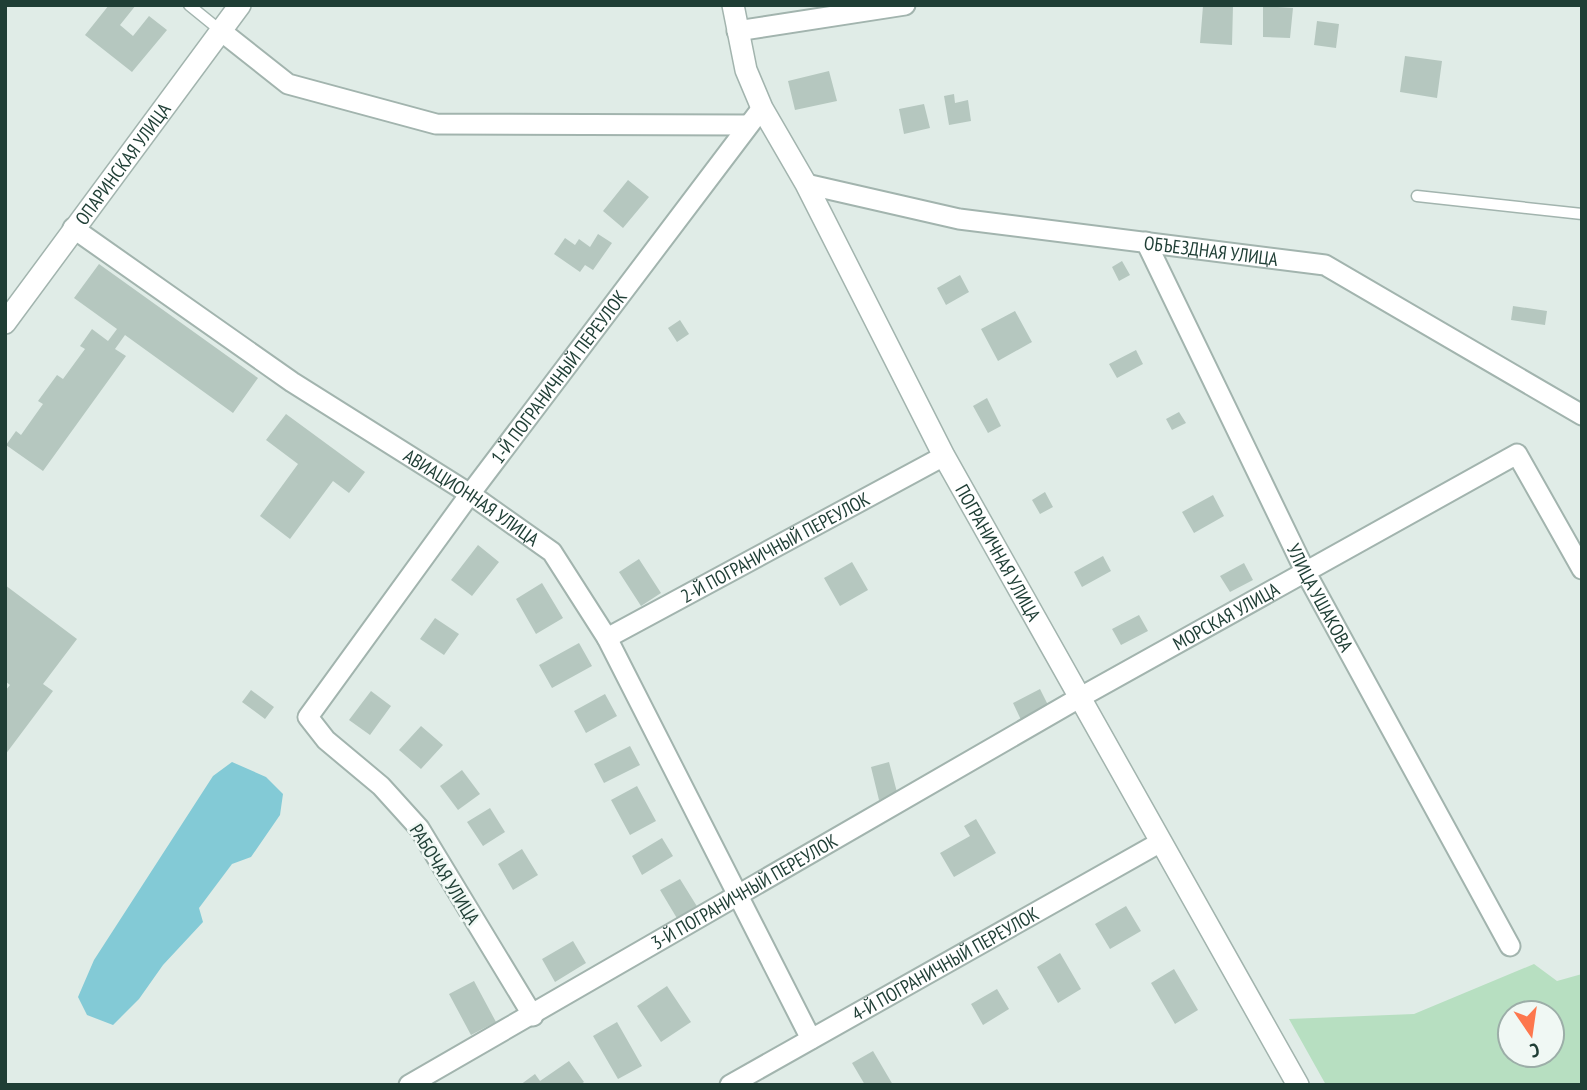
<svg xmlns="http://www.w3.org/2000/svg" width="1587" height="1090" font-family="'PT Sans Narrow',sans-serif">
<rect width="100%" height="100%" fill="#e0ece7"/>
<path fill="#b7dfc1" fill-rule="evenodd" d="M 1534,964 L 1557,981 L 1582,974 L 1582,1085 L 1326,1085 L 1289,1019 L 1414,1014 ZM 1510,1013 L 1552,1013 L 1552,1055 L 1510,1055 Z"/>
<path fill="#83cad6" d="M 232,762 L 266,777 L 283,794 L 280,815 L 251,857 L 232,864 L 199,908 L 203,922 L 163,965 L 139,999 L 113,1025 L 87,1015 L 78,997 L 94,960 L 213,776 Z"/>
<path fill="#b5c7bf" d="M 109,5 L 136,5 L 120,25 L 133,36 L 149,16 L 167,30 L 132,72 L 85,35 Z
M 1203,6 L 1233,6 L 1232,45 L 1200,43 Z
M 1263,6 L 1293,8 L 1290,38 L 1263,37 Z
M 1317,21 L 1339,24 L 1336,48 L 1314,45 Z
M 1405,56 L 1442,61 L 1437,98 L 1400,92 Z
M 829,71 L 837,101 L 795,110 L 788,81 Z
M 954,94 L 955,103 L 968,100 L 971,121 L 949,125 L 944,96 Z
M 924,104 L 930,128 L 904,134 L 899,109 Z
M 628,180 L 649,197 L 623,228 L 603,211 Z
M 598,234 L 612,243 L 593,270 L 585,265 L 580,272 L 554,254 L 565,238 L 575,245 L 579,239 L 590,247 Z
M 1122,261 L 1130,275 L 1119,281 L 1112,267 Z
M 99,264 L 258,378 L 233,413 L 125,335 L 115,349 L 126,356 L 43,471 L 6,445 L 16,431 L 21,435 L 43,404 L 38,401 L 57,375 L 63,379 L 85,349 L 80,346 L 92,329 L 108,341 L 117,329 L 74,298 Z
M 960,275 L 969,292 L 946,305 L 937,288 Z
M 1513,306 L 1547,311 L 1545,325 L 1511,320 Z
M 1015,311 L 1032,342 L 998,361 L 981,329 Z
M 680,320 L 689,334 L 677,342 L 668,328 Z
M 1136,350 L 1143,364 L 1117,378 L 1109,364 Z
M 987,398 L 1001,426 L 988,433 L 973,406 Z
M 1179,412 L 1186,423 L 1172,430 L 1166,419 Z
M 286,414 L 365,472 L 349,493 L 333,481 L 290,539 L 260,516 L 298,464 L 266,440 Z
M 1045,492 L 1053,507 L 1040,514 L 1032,500 Z
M 1213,495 L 1224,516 L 1194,533 L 1182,512 Z
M 478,545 L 499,562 L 472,596 L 451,580 Z
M 1103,556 L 1111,571 L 1082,587 L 1074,572 Z
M 639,559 L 661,593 L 641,606 L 619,572 Z
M 852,562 L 868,590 L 840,606 L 824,578 Z
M 1244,563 L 1253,580 L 1230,592 L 1220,576 Z
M 542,583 L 563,618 L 536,634 L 516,599 Z
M 5,585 L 77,639 L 43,684 L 53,691 L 5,755 L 5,691 L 10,685 L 5,681 Z
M 1139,615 L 1148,631 L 1121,645 L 1112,629 Z
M 435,618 L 459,634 L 444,655 L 420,639 Z
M 579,643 L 592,666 L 552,688 L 539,665 Z
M 1040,689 L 1049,707 L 1022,722 L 1013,703 Z
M 251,690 L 274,707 L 265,719 L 242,702 Z
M 371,691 L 391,706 L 370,735 L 349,720 Z
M 605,694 L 617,716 L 586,733 L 574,711 Z
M 421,726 L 443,745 L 421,769 L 399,750 Z
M 630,746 L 640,765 L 604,783 L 594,764 Z
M 889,762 L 898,796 L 879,800 L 871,767 Z
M 462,770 L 480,794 L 458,810 L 440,786 Z
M 637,786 L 656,821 L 630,835 L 611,800 Z
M 490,808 L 505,832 L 483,846 L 467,822 Z
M 976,819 L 996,853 L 954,877 L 940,853 L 970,836 L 964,826 Z
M 662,838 L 673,856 L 642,875 L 632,856 Z
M 522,849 L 538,875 L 513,890 L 498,864 Z
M 680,879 L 698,908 L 678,920 L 660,890 Z
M 1126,906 L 1141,931 L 1110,949 L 1095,924 Z
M 573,941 L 586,963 L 555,982 L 542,959 Z
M 1060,953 L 1081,989 L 1058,1003 L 1037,967 Z
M 1174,969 L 1198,1010 L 1175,1024 L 1151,983 Z
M 474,981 L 496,1022 L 471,1035 L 449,994 Z
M 667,986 L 691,1022 L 661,1042 L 637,1006 Z
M 997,989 L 1009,1009 L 983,1025 L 971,1004 Z
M 617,1022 L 642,1066 L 618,1079 L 593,1036 Z
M 873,1051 L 893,1085 L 865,1085 L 852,1063 Z
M 569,1061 L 584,1082 L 580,1085 L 520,1085 L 535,1074 L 540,1081 Z"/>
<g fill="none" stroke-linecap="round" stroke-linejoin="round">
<defs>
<path id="service" d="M 189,5 L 221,31
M 1417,196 L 1582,214"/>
<g id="minor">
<path d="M 221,31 L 288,84 L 436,124 L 746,125"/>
<path d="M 737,31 L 905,5"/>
<path id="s1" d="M 806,184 L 959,219 L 1325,265 L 1582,415"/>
<path id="s2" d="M 73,228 L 292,382 L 470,494 L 552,552 L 607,638 L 811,1039"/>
<path id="s3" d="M 1146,242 L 1306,573 L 1510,946"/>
<path id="s4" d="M 607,638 L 944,456"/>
<path id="s5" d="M 533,1016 L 419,828 L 381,786 L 326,740 L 308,717 L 470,494 L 762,108"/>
<path id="s6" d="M 409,1085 L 1079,698 L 1517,454 L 1582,569"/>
<path id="s7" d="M 730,1085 L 1159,843"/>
</g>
<g id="tertiary">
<path id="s8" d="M 733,5 L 746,70 L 762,108 L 806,184 L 944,456 L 1298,1085"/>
<path id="s9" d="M 5,323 L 240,5"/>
</g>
</defs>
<use href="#service" stroke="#a2b4ae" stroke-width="13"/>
<use href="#minor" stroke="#a2b4ae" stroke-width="23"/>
<use href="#tertiary" stroke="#a2b4ae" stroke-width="24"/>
<use href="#service" stroke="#fff" stroke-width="10"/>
<use href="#minor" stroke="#fff" stroke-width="19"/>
<use href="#tertiary" stroke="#fff" stroke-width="21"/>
</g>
<g text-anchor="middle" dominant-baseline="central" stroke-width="5" stroke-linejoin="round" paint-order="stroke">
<g font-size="19" fill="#1f3e35" stroke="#f0f8f4">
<text stroke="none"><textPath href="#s9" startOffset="198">ОПАРИНСКАЯ УЛИЦА</textPath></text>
<text stroke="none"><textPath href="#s1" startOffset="411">ОБЪЕЗДНАЯ УЛИЦА</textPath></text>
<text stroke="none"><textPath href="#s5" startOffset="800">1-Й ПОГРАНИЧНЫЙ ПЕРЕУЛОК</textPath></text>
<text stroke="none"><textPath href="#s2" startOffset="481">АВИАЦИОННАЯ УЛИЦА</textPath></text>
<text stroke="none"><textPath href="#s4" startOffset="191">2-Й ПОГРАНИЧНЫЙ ПЕРЕУЛОК</textPath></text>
<text stroke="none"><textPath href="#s8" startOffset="611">ПОГРАНИЧНАЯ УЛИЦА</textPath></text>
<text stroke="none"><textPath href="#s3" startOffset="396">УЛИЦА УШАКОВА</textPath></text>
<text stroke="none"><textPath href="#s6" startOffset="942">МОРСКАЯ УЛИЦА</textPath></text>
<text transform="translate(445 874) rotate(58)">РАБОЧАЯ УЛИЦА</text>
<text stroke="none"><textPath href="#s6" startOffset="387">3-Й ПОГРАНИЧНЫЙ ПЕРЕУЛОК</textPath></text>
<text stroke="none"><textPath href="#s7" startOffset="247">4-Й ПОГРАНИЧНЫЙ ПЕРЕУЛОК</textPath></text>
</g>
</g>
<rect width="1587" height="1090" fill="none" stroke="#1f3e35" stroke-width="14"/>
<g transform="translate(1531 1034) rotate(167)"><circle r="33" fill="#f0f8f4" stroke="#9caea8" stroke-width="2"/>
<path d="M0-5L12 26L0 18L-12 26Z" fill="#fd774d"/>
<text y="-10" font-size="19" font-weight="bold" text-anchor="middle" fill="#1f3e35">С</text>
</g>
</svg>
